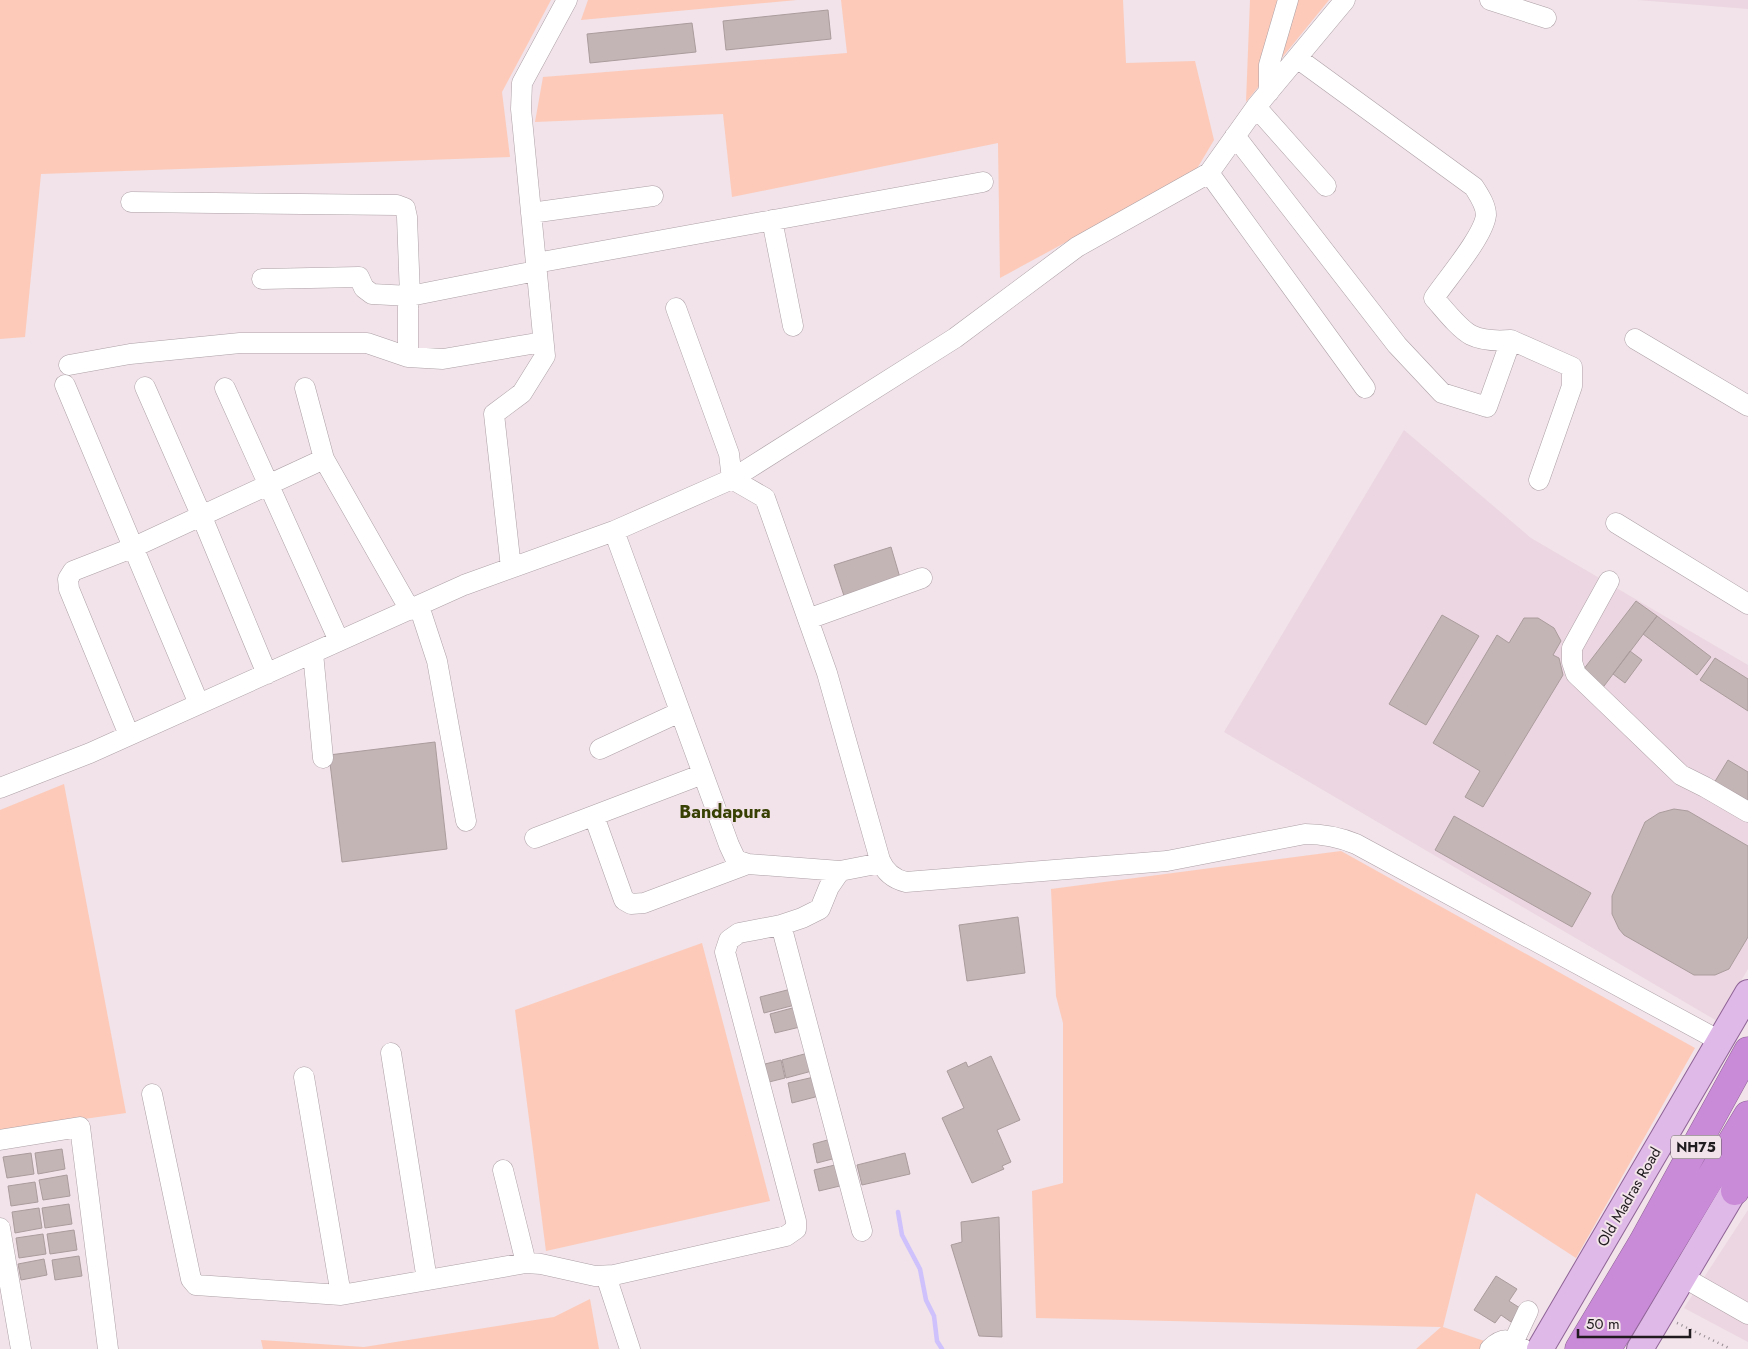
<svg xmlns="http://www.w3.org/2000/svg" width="1748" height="1349" font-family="Jost,sans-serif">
<rect width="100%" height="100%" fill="#f1e3e9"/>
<path fill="#ecd6e1" d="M 1638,0 L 1748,0 L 1748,9 Z
M 1404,430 L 1531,538 L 1748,665 L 1748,969 L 1717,1021 L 1224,732 Z
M 1748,1210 L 1748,1342 L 1684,1308 Z"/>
<path fill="#fdcab9" d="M 0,0 L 551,0 L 502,92 L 510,157 L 41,174 L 25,337 L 0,339 Z
M 588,0 L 797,0 L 581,20 Z
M 841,0 L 1123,0 L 1126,63 L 1195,61 L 1214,140 L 1195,172 L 1000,278 L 998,143 L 732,197 L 723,114 L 535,122 L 543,77 L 847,53 Z
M 1250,0 L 1329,0 L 1246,102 Z
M 64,784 L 126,1113 L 0,1131 L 0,810 Z
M 1341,851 L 1695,1048 L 1576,1258 L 1476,1193 L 1443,1327 L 1508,1349 L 1416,1349 L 1441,1327 L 1036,1318 L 1032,1191 L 1063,1183 L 1063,1023 L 1056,996 L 1051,889 Z
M 702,943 L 770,1201 L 546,1251 L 515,1010 Z
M 590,1299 L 599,1349 L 263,1349 L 261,1340 L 364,1347 L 554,1317 Z"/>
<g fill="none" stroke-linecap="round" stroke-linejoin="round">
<path stroke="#cec1fc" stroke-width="4.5" d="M 898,1212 L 902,1235 L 920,1269 L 926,1300 L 934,1316 L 937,1341 L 942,1349"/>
</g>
<path fill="#c3b4b5" stroke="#aa9c9d" d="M 828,10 L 831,39 L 726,50 L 723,21 Z
M 692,23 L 696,52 L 590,63 L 587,34 Z
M 891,547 L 901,581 L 845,599 L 834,565 Z
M 1636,601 L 1657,616 L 1601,690 L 1580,674 Z
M 1442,615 L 1479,636 L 1426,725 L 1389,704 Z
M 1657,616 L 1711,657 L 1697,675 L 1643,634 Z
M 1524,618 L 1538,618 L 1554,628 L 1561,641 L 1553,655 L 1559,658 L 1563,675 L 1483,807 L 1465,797 L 1480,771 L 1433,743 L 1497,635 L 1509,643 Z
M 1630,651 L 1642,660 L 1625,683 L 1613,674 Z
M 1715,658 L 1748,679 L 1748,711 L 1700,680 Z
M 435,742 L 447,849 L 342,862 L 329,755 Z
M 1728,760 L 1748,772 L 1748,803 L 1714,783 Z
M 1674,809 L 1688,811 L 1748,846 L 1748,937 L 1729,969 L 1715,975 L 1694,975 L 1624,935 L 1619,929 L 1612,914 L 1612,896 L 1645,822 L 1659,813 Z
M 1454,816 L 1591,893 L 1572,927 L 1435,850 Z
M 1018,917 L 1025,973 L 967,981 L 959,925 Z
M 791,989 L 795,1005 L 764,1013 L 760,997 Z
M 796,1007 L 800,1027 L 775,1033 L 770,1014 Z
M 808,1053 L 812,1071 L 786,1078 L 782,1060 Z
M 991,1056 L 1020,1120 L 997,1130 L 1011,1162 L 1002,1166 L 1004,1169 L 972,1183 L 942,1118 L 964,1108 L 947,1071 L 966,1062 L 968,1067 Z
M 781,1060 L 785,1078 L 761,1084 L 757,1066 Z
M 814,1077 L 819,1096 L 792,1103 L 788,1083 Z
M 831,1139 L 836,1158 L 817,1163 L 813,1144 Z
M 62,1149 L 65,1169 L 38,1174 L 35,1153 Z
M 31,1153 L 34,1174 L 7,1178 L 3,1157 Z
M 905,1153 L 910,1174 L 862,1185 L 857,1165 Z
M 839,1164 L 844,1185 L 819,1191 L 814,1170 Z
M 67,1175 L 70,1196 L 43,1200 L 39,1180 Z
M 35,1182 L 38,1202 L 11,1206 L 8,1186 Z
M 69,1204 L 72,1224 L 45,1228 L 42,1208 Z
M 39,1208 L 42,1228 L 15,1233 L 12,1212 Z
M 999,1217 L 1002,1337 L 979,1336 L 951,1245 L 962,1242 L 961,1222 Z
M 74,1230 L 77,1250 L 50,1254 L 47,1234 Z
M 43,1234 L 46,1254 L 19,1258 L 16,1238 Z
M 79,1256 L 82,1276 L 55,1280 L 52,1260 Z
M 44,1259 L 47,1275 L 21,1280 L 18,1264 Z
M 1496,1276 L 1517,1289 L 1509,1301 L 1520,1308 L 1511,1322 L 1501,1315 L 1495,1323 L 1474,1310 Z"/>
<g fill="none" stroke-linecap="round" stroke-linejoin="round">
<defs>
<path id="minor" d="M 1490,0 L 1546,18
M 1297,58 L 1474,187 C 1479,195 1486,205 1486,215 C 1484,236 1446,280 1434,298 C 1443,308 1459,329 1471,335 C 1483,341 1498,341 1511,340
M 1269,92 L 1269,65 L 1288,0
M 1256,107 L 1326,186
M 1235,136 L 1397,345 L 1442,393 L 1487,407 L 1511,340 L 1572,367 L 1572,386 L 1539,480
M 1209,173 L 1365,388
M 131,202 L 397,205 L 405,208 L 407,217 L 410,296 L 408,307 L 408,357
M 531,213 L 653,196
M 772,220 L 793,326
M 536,263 L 983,182
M 262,279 L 359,277 L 364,288 L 372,294 L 410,296 L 536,271
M 676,308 L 729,454 L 732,479
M 1635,339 L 1748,406
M 69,365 L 130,354 L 240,343 L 367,343 L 408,357 L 443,359 L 543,342
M 65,385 L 199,704
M 145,387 L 202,517 L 267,674
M 225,388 L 339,641
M 305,388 L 324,459 L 410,610
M 732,479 L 765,498 L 827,673 L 880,860 C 885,872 893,879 906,882 L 1167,861 L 1305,834 C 1324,834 1339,837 1356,844 L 1720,1041
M 1616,523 L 1748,604
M 614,531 L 729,845 L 736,860 L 748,864 L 840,871
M 511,568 L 494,414 L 522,393 L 545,356 L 521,109 L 522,83 L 567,0
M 1609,581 L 1572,648 L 1572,662 L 1576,674 L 1681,775 L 1705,787 L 1748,812
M 419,606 L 437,661 L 466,821
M 808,619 L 922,578
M 313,653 L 323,758
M 129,735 L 69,589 L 68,579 L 73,571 L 132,548 L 324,459
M 600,749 L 680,712
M 0,788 L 90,753 L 464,585 L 614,531 L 732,479 L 955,338 L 1077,247 L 1209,173 L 1256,107 L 1345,0
M 594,816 L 624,900 L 631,904 L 644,903 L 748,864
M 535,838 L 703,774
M 781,925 L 862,1231
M 391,1053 L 427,1280
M 304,1077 L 341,1295
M 152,1094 L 191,1279 L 196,1285 L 341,1295 L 526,1263 L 541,1264 L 595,1276 L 614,1275 L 786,1236 L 796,1229 L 796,1221 L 725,952 L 729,940 L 739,933 L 781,925 L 802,918 L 820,909 L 829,887 L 840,871 L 881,863
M 0,1140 L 80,1127 L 108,1349
M 503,1170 L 526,1263
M 0,1228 L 21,1349
M 606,1276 L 630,1349
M 1683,1277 L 1748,1314
M 1513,1343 L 1528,1311
M 1490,1349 C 1504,1336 1508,1339 1523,1349"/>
<path id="major" d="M 1540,1349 L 1748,993
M 1640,1349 L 1745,1172"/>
<path id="highway" d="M 1735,1191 L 1745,1130
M 1579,1349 L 1643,1242 L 1748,1051
M 1607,1349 L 1748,1115"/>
</defs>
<use href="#minor" stroke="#ada0a6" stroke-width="21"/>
<use href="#major" stroke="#8e6396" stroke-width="28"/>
<use href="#highway" stroke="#8e6396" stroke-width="29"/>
<path stroke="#958b90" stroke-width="2.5" stroke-dasharray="1 4" stroke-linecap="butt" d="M 1677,1323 L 1731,1349"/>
<use href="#minor" stroke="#fff" stroke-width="20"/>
<use href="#major" stroke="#dfb9e7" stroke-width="26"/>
<use href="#highway" stroke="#c98ad7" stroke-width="28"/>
</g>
<g text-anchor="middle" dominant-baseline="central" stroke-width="4" stroke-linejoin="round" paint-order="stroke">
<rect fill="#f1e3e9" stroke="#5f575b" stroke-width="1" x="1671" y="1135.5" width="50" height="23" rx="4"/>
<g font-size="14" font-weight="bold" fill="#201b1e">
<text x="1696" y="1147">NH75</text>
</g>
<g font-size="15" fill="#201b1e" stroke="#f1e3e9">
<text transform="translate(1629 1197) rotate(-60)">Old Madras Road</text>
</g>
<g font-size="18" font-weight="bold" fill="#384103" stroke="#f1e3e9">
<text x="725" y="812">Bandapura</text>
</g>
</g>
<path d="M1578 1329v8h112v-8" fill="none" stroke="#201b1e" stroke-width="2.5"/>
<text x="1586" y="1329" font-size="15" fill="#201b1e" stroke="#f1e3e9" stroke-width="4" paint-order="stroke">50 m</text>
</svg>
